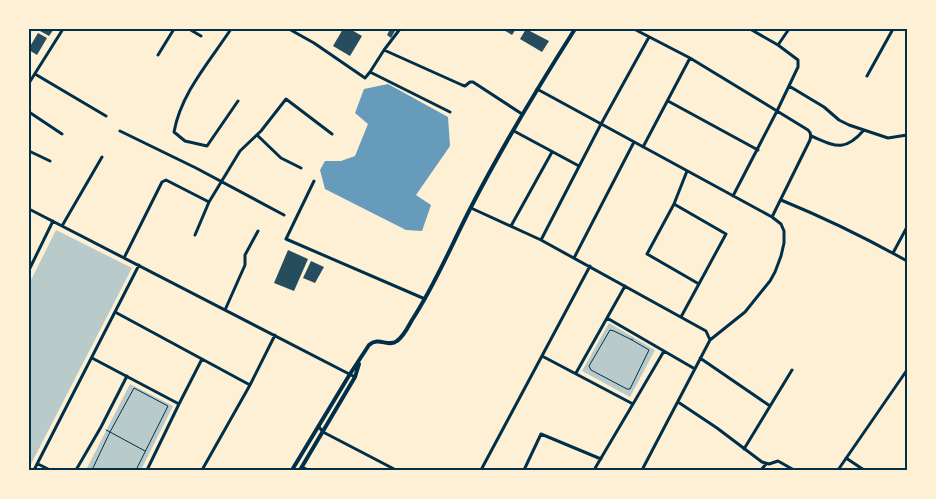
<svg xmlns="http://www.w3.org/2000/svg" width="936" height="499" font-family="'Alegreya Sans',sans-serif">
<rect width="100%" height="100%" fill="#fdf0d5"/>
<path fill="#b9caca" d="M 56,230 L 132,268 L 29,468 L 29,284 Z
M 609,323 L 655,350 L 630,397 L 582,371 Z
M 130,384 L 173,406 L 141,470 L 86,470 Z"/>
<path fill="#669bbc" d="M 388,84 L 448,117 L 450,146 L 416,195 L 431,205 L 422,231 L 406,230 L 325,189 L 320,170 L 325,161 L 341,161 L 355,156 L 368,124 L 355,113 L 364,89 Z"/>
<path fill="#264d5e" d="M 41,29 L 54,29 L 49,36 L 40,31 Z
M 343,29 L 350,29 L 362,36 L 350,56 L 333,46 Z
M 390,29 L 396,29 L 391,38 L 387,35 Z
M 502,29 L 516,29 L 512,35 Z
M 526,29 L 549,41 L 542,52 L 520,39 Z
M 38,33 L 47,38 L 37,55 L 29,50 L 29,48 Z
M 288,250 L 308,259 L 294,291 L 274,283 Z
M 311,261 L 324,267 L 315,283 L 303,278 Z"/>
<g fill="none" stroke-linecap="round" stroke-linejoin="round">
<path stroke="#003049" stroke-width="1" d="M 632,340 L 649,350 L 630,389 L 627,389 L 591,370 L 589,366 L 610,330 L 614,331 L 632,340 L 632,339
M 92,470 L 110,432 L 106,430
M 136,470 L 168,406 L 134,388 L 110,432 L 145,451"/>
<path stroke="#003049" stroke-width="3" d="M 189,29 L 201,36
M 231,29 C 210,61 181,93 174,132 L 185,141 L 207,146 L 238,101
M 289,29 L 314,43 L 365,78 L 370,72 L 384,50 L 400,29
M 634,29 L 690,58 L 643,147
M 750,29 L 778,45 L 798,60 L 798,67 L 777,111 L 808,130 C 811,133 811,135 810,140 L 772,217
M 778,45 L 789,29
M 384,50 L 462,85 L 465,86 L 470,82 L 473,82 L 522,114
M 158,55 L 174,29
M 690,58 L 777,111 L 733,196
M 370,72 L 450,112
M 35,74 L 106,116
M 867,76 L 893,29
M 29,83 L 63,29
M 789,86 L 824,107 L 839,120 L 849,125 L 888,138 L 907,135
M 537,89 L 772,217 L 781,224 L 784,231 L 784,243 L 781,256 L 775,272 L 770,281 L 745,312 L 710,340
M 668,101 L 758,150
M 29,112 L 62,134
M 120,131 L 196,168 L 284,215
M 514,131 L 579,166
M 257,135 L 281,158 L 301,168
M 811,136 C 835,146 844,153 864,130
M 29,151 L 50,161
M 314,181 L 286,239 L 425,299
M 781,200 C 825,218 866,238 907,261
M 674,204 L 647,254 L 699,284
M 471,208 L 541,240 L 706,331 L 710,340 L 642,470
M 29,209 L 355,377
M 62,226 L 102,157
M 511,226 L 552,152
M 195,235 L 209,202 L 240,151 L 261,131 L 286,99 L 332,134
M 541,240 L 601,124 L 649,37
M 893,253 L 907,227
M 124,258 L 162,182 L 166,180 L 209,202
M 574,258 L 634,142
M 29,270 L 53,221
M 225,310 L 245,265 L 245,255 L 258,231
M 115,312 L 250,385
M 681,317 L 726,234 L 674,204 L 687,171
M 607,318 L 695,369
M 542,356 L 633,404 L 594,470
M 92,358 L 179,404 L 147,470
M 700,358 L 770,406
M 576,373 L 625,286
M 678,402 L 717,428 L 762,462 L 769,464 L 778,461 L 794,470
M 179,404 L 202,359
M 633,404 L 664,351
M 319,427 L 323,432 L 396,470
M 744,449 L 792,370
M 846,458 L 864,470
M 38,464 L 50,470
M 302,467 L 308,470
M 34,470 L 139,265
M 76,470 L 101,427 L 127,376
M 202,470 L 250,385 L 275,335
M 481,470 L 590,266
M 524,470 L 541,434 L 601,459
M 761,470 L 766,464
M 838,470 L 907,370"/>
<path stroke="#003049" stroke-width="4" d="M 292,470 L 350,374 L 369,345 C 379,336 388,348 397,341 C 404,336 408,327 412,320 C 435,285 451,246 470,209 C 502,147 538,87 575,29
M 300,470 L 355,377 L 359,364"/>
</g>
<rect width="936" height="499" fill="none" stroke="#fdf0d5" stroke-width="60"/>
<rect x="30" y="30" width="876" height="439" fill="none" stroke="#003049" stroke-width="2"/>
</svg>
